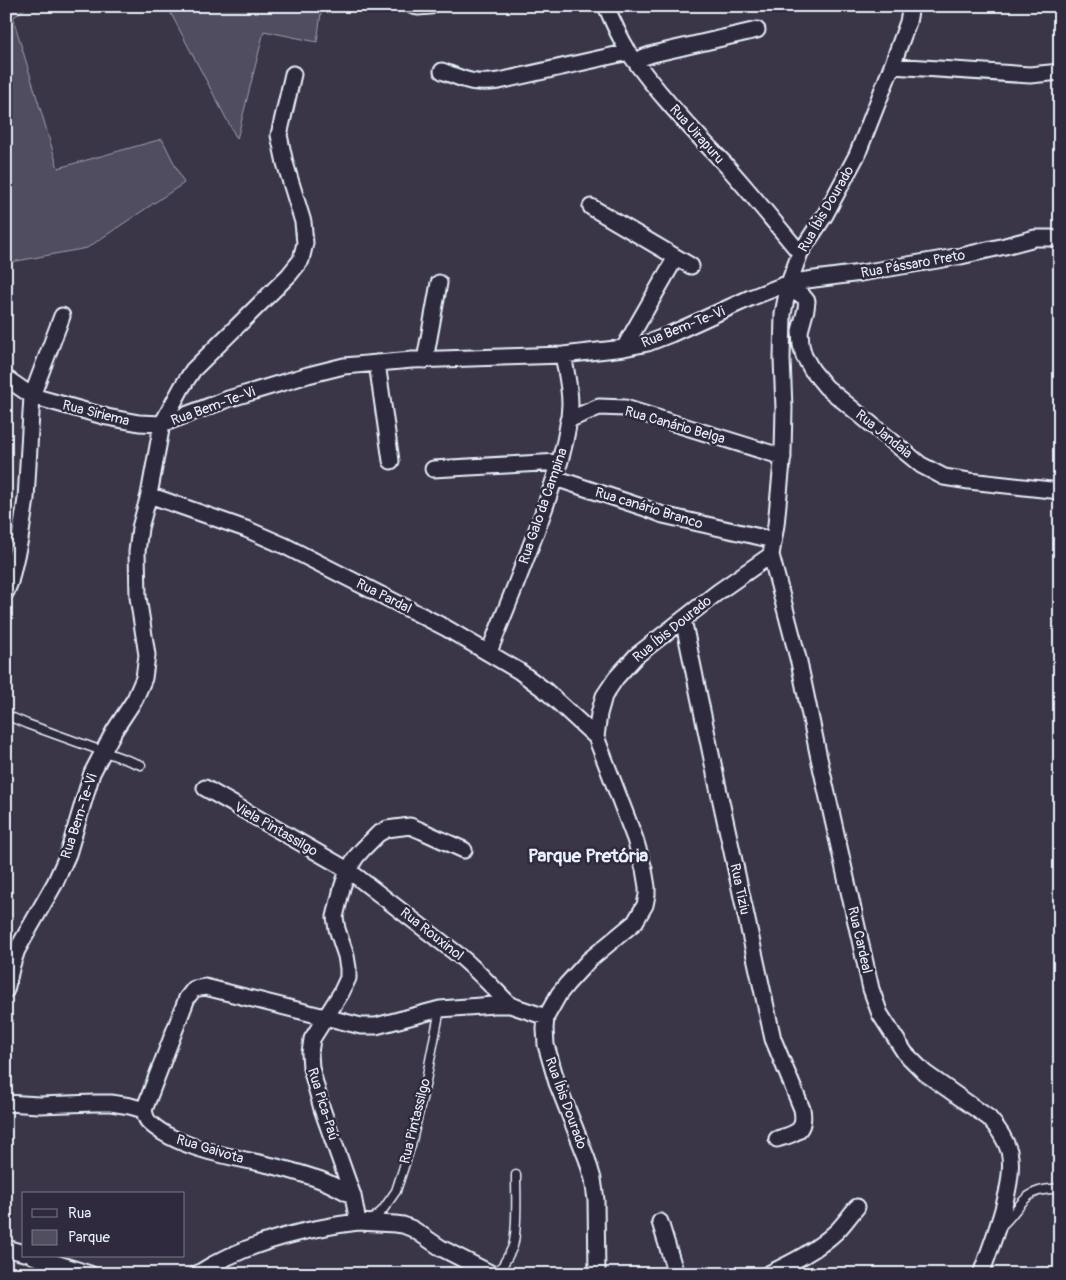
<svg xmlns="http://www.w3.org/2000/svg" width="1066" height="1280" font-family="Pangolin,sans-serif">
<rect width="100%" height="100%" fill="#3a3648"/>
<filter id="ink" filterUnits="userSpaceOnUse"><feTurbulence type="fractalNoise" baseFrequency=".02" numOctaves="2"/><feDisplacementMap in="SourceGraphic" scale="10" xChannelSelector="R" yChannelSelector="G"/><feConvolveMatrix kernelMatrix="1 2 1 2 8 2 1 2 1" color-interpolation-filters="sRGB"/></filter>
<g filter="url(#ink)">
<path fill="#504e5f" stroke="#9ca0ac" d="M 6,6 L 28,6 L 13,18 L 58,168 L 162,139 L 184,183 L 87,248 L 6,263 Z
M 167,6 L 322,6 L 317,42 L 264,31 L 237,139 Z"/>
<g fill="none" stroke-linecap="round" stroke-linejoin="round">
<defs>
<path id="service" d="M 6,715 L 27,724 L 141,765
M 369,1222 L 382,1211 L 396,1191 L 411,1145 L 425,1086 L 440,1009
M 1001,1226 C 1015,1215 1021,1196 1039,1191 C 1046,1189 1053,1189 1060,1188
M 497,1274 C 503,1265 509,1256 513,1246 C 518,1228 516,1195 516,1175"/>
<path id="minor" d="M 413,6 L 418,7 L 430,6
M 606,6 C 613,22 620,39 630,54 C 657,93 691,128 724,163 C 750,192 775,223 800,253
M 911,6 L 908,22 L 892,66 L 857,155 L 825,215 L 800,253 L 789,283 L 783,314 L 782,359 L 784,408 L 783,452 L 776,525 L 771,555 L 799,662 L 819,758 L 871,989 L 880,1014 L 905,1053 L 925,1073 L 989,1118 C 997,1127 1005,1138 1009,1151 C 1017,1182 992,1243 981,1274
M 636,62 L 644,57 L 653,54 L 757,30
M 892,66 L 1030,75 L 1060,72
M 442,71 C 465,80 474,85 499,81 L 629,52
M 591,207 L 691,266
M 788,291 L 802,295 L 807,301 L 806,309 L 800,331 L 801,345 L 804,356 L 812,370 L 826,387 L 921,465 L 944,477 L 969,481 L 1060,491
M 624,348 L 676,257
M 425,360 L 439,283
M 377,363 L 391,461
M 6,378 L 32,396 L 107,417 L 139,423 L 162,424 L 228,399 L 308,375 L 344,366 L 412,360 L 563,355 L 624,348 L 648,343 L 671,334 L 750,298 L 789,283 L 807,280 L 861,273 L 961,256 L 1005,246 L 1035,238 L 1051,238 L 1060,240
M 568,420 L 599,407 L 625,408 L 783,457
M 433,469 L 559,462
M 555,478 L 645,508 L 663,515 L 773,540
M 149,495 L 246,529 L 285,546 L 446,628 L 519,671 L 546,691 L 596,737
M 6,592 L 10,582 L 20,539 L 26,499 L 32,396 L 62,316
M 683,619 L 717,783 L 773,1039 L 802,1109 C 806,1132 796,1133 777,1139
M 489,652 C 508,604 528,556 545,507 C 556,475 569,438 570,404 C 570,387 566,371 563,355
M 205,788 L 348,870 L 461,957 C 479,972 494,989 510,1005
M 464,850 L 422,831 L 410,826 L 387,829 L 378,834 L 363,849 L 356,857 L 348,870 L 342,888 L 335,917 L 337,929 L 346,956 L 348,968 L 348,978 L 341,993 L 312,1039 L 310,1053 L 311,1068 L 322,1109 L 353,1196 L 358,1222 L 395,1224 L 403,1225 L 413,1229 L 441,1248 L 492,1274
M 6,990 L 12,965 L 17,950 L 55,883 L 68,854 L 92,773 L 114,731 L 135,699 L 144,678 L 147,655 L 138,597 L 137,552 L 140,528 L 149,495 L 162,424 L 182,387 L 193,370 L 289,275 L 301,260 L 305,243 L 303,222 L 285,163 L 279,135 L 293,74
M 6,1103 L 39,1105 L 95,1103 L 111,1103 L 130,1106 L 144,1110
M 353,1196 C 340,1189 329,1182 315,1178 C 297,1172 279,1167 260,1163 C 226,1156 176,1147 150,1123 C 146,1120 145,1115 144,1110 L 187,998 L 194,989 L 205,987 L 361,1026 L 376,1026 L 440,1009 L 494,1005 L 510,1005 L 546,1017
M 660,1222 L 676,1274
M 6,1248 L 24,1253
M 33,1256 L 90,1274
M 197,1274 C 245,1243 303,1229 358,1222
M 597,1274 L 596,1200 L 593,1179 L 587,1159 L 557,1083 L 546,1045 L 545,1029 L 546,1017 L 559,994 L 567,984 L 589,960 L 635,922 L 645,905 L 647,895 L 647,887 L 644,869 L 635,839 L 596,737 L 599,714 L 604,696 L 616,678 L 636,656 L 718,592 L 771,555
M 768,1274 C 793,1262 817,1250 837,1231 C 844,1224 850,1215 857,1207"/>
</defs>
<use href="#service" stroke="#e8f1f8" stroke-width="11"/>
<use href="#minor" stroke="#e8f1f8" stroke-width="19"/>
<use href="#service" stroke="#2f2a3d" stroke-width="8"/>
<use href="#minor" stroke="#2f2a3d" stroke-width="15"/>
</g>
</g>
<g text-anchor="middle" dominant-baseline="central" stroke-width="5" stroke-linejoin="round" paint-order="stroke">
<g font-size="14" fill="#e8f1f8" stroke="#2f2a3d">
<text transform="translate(697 134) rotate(48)">Rua Uirapuru</text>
<text transform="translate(826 209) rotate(-60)">Rua Íbis Dourado</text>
<text transform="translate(913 264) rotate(-10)">Rua Pássaro Preto</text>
<text transform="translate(683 327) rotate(-22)">Rua Bem-Te-Vi</text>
<text transform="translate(213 406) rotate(-20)">Rua Bem-Te-Vi</text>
<text transform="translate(96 413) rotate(14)">Rua Siriema</text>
<text transform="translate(675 425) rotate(16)">Rua Canário Belga</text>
<text transform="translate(884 434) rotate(39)">Rua Jandaia</text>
<text transform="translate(543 506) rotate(-71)">Rua Galo da Campina</text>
<text transform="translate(649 508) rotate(17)">Rua canário Branco</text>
<text transform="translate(384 596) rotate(27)">Rua Pardal</text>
<text transform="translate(672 629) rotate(-39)">Rua Íbis Dourado</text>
<text transform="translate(79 816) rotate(-72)">Rua Bem-Te-Vi</text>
<text transform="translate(276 829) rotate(30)">Viela Pintassilgo</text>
<text transform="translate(740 889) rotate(78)">Rua Tiziu</text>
<text transform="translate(432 934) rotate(38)">Rua Rouxinol</text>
<text transform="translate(860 940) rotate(77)">Rua Cardeal</text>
<text transform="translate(566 1103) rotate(70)">Rua Íbis Dourado</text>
<text transform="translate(323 1104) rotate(73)">Rua Pica-Paú</text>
<text transform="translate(415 1121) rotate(-76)">Rua Pintassilgo</text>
<text transform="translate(210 1149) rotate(17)">Rua Gaivota</text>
</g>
<g font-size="19" font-weight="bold" fill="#e8f1f8" stroke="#2f2a3d">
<text x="588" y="856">Parque Pretória</text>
</g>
</g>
<rect width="1066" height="1280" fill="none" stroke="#2f2a3d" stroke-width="25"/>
<rect x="12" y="12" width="1041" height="1255" fill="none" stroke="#e8f1f8" stroke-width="2" filter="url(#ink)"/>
<rect x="22" y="1192" width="162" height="65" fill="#2f2a3d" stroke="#797a88"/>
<rect x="32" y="1209" width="25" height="8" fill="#2f2a3d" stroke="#797a88"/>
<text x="68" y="1218" font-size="15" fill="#e8f1f8">Rua</text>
<rect x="32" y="1230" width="25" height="15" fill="#504e5f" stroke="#797a88"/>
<text x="68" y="1242" font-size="15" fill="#e8f1f8">Parque</text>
</svg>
